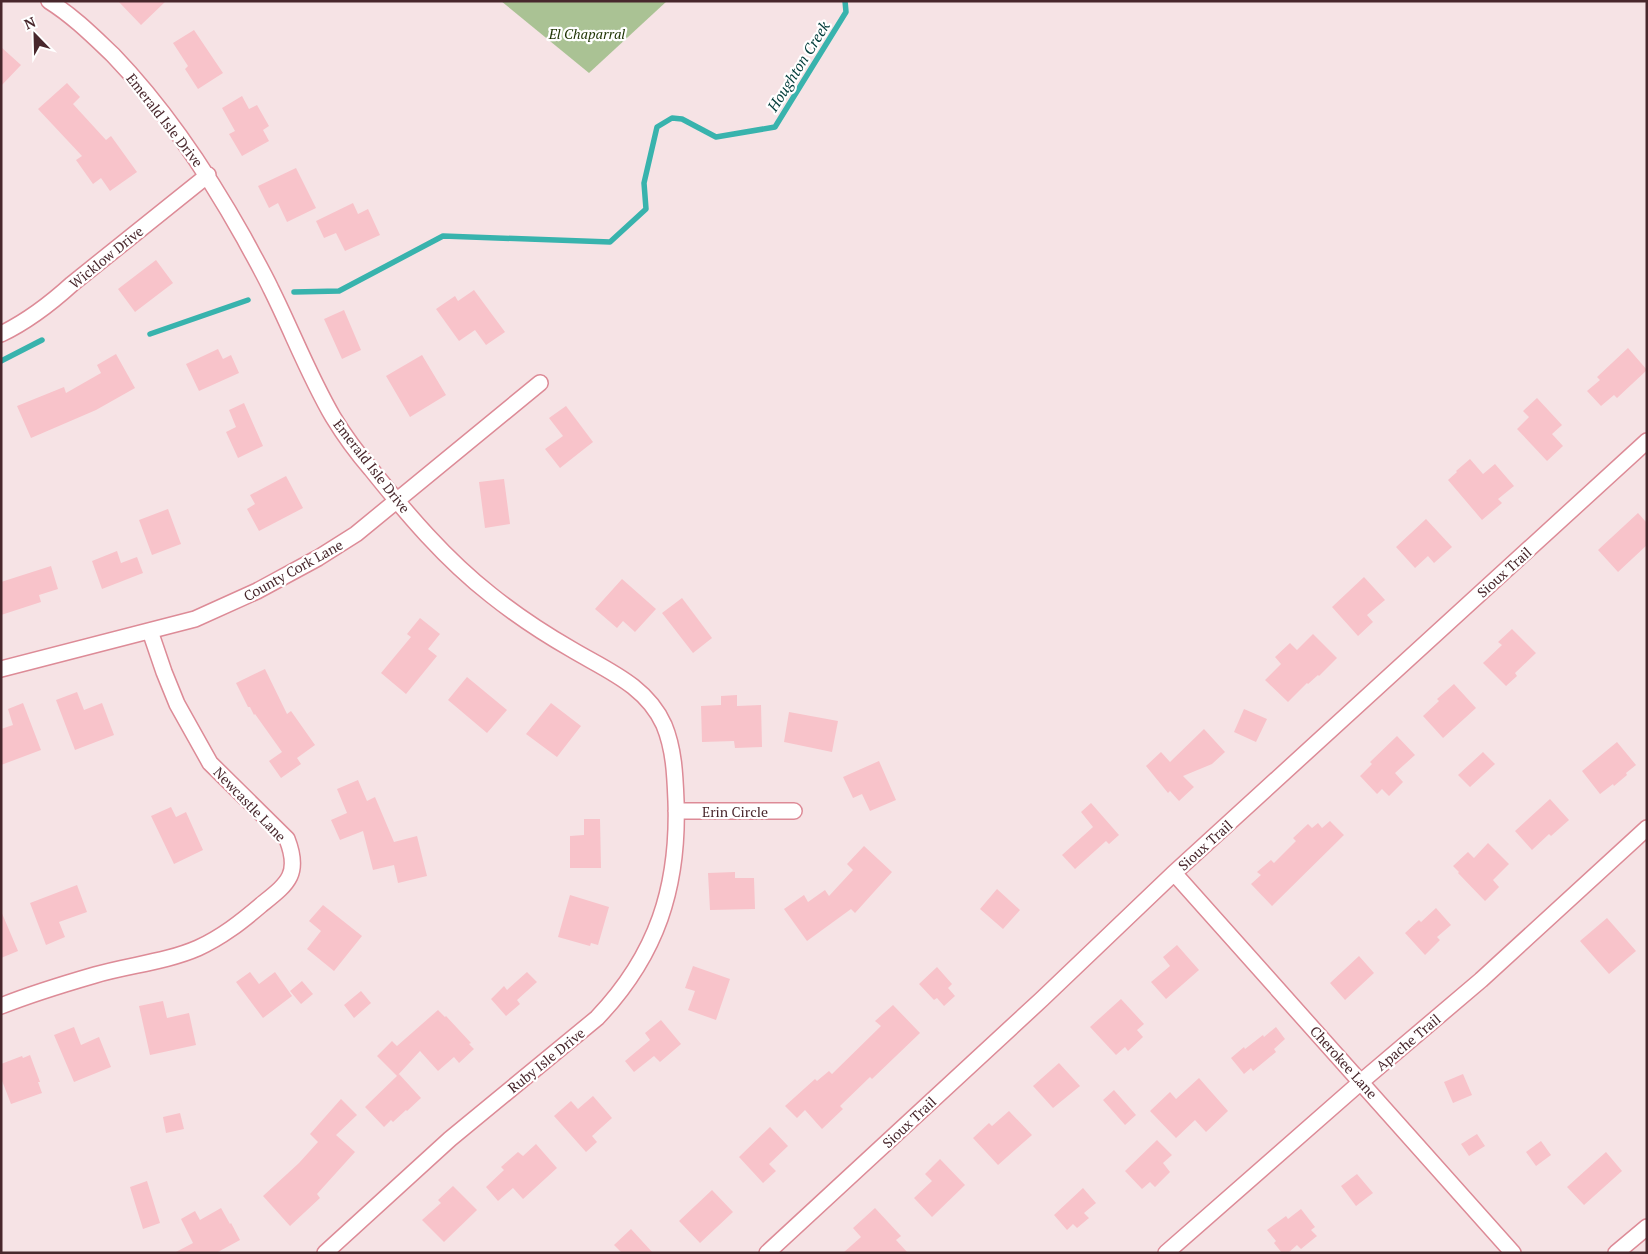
<svg xmlns="http://www.w3.org/2000/svg" width="1648" height="1254" font-family="'PT Serif',serif">
<rect width="100%" height="100%" fill="#f6e3e5"/>
<path fill="#aac294" d="M 501,1 L 667,1 L 589,73 Z"/>
<g fill="none" stroke-linecap="round" stroke-linejoin="round">
<path stroke="#38b3ad" stroke-width="5.5" d="M 294,292 L 339,291 L 443,236 L 610,242 L 646,209 L 644,183 L 657,127 L 672,118 L 682,119 L 716,137 L 775,127 L 846,12 L 845,1
M 150,334 L 248,300
M 1,361 L 42,340"/>
</g>
<path fill="#f8c3ca" d="M 118,1 L 166,1 L 141,25 Z
M 194,30 L 223,73 L 198,89 L 185,69 L 188,66 L 173,43 Z
M 1,47 L 21,65 L 1,86 Z
M 67,83 L 80,97 L 73,104 L 106,140 L 111,136 L 137,172 L 110,191 L 101,178 L 93,184 L 76,160 L 82,156 L 38,109 Z
M 242,96 L 249,109 L 257,105 L 269,126 L 263,130 L 269,141 L 242,156 L 229,134 L 235,131 L 222,108 Z
M 296,168 L 316,208 L 287,222 L 278,203 L 269,208 L 258,186 Z
M 353,203 L 358,214 L 368,209 L 380,235 L 345,251 L 336,233 L 324,238 L 316,221 Z
M 156,260 L 173,283 L 135,312 L 118,289 Z
M 474,290 L 505,332 L 486,345 L 475,330 L 459,341 L 436,309 L 455,296 L 458,301 Z
M 344,310 L 361,350 L 342,359 L 324,319 Z
M 1628,348 L 1647,370 L 1617,398 L 1614,395 L 1601,406 L 1587,391 L 1600,380 L 1597,377 Z
M 218,349 L 223,359 L 231,355 L 239,373 L 199,391 L 186,364 Z
M 116,354 L 135,388 L 96,410 L 31,438 L 17,406 L 64,387 L 66,393 L 101,373 L 97,365 Z
M 422,355 L 446,395 L 410,417 L 386,376 Z
M 1537,398 L 1562,425 L 1552,434 L 1563,446 L 1547,461 L 1517,429 L 1529,417 L 1523,411 Z
M 244,403 L 263,446 L 238,458 L 226,432 L 236,427 L 229,410 Z
M 566,406 L 593,442 L 560,468 L 545,449 L 563,436 L 549,418 Z
M 1470,459 L 1483,474 L 1495,464 L 1514,486 L 1498,499 L 1502,503 L 1482,520 L 1448,480 L 1457,472 L 1456,471 Z
M 286,476 L 303,508 L 259,531 L 247,509 L 255,504 L 250,495 Z
M 504,479 L 510,524 L 485,528 L 479,482 Z
M 168,509 L 181,544 L 152,555 L 139,520 Z
M 1638,513 L 1647,523 L 1647,545 L 1618,572 L 1598,550 Z
M 1426,519 L 1452,547 L 1434,563 L 1428,556 L 1415,568 L 1396,547 Z
M 117,551 L 121,563 L 137,557 L 143,573 L 102,589 L 92,561 Z
M 51,566 L 58,589 L 39,595 L 41,602 L 1,615 L 1,582 Z
M 1364,577 L 1385,600 L 1367,615 L 1373,622 L 1358,636 L 1332,607 Z
M 622,579 L 656,609 L 635,632 L 623,621 L 617,628 L 595,609 Z
M 682,598 L 712,638 L 693,653 L 662,613 Z
M 420,618 L 440,634 L 428,649 L 437,656 L 406,694 L 381,673 L 411,637 L 407,634 Z
M 1512,629 L 1536,653 L 1515,673 L 1517,676 L 1506,686 L 1483,663 L 1502,645 L 1498,642 Z
M 1313,634 L 1337,658 L 1319,676 L 1318,675 L 1308,684 L 1307,683 L 1288,702 L 1265,680 L 1281,664 L 1275,657 L 1290,643 L 1297,650 Z
M 265,669 L 287,714 L 291,711 L 315,745 L 297,758 L 301,764 L 281,778 L 269,761 L 282,752 L 255,714 L 254,715 L 250,707 L 248,707 L 236,683 Z
M 467,677 L 507,710 L 487,733 L 448,700 Z
M 1454,684 L 1476,708 L 1443,738 L 1423,716 L 1439,701 L 1437,699 Z
M 77,692 L 84,710 L 102,703 L 114,735 L 75,750 L 56,700 Z
M 737,695 L 737,706 L 761,705 L 762,747 L 735,748 L 734,741 L 702,742 L 701,706 L 721,705 L 721,696 Z
M 23,703 L 41,750 L 1,765 L 1,729 L 13,725 L 8,709 Z
M 551,703 L 581,726 L 557,757 L 526,734 Z
M 1244,709 L 1267,719 L 1256,742 L 1234,732 Z
M 789,712 L 838,721 L 832,752 L 784,742 Z
M 1204,729 L 1225,752 L 1212,764 L 1183,776 L 1194,787 L 1179,801 L 1170,791 L 1168,793 L 1146,766 L 1161,752 L 1170,762 Z
M 1397,736 L 1415,755 L 1395,773 L 1403,782 L 1389,796 L 1382,789 L 1377,794 L 1360,776 L 1372,764 L 1370,762 Z
M 1617,742 L 1636,765 L 1626,773 L 1627,775 L 1614,786 L 1613,784 L 1600,794 L 1582,771 Z
M 1483,752 L 1495,764 L 1470,787 L 1458,775 Z
M 879,761 L 896,800 L 870,811 L 862,794 L 853,798 L 843,777 Z
M 358,780 L 367,801 L 375,797 L 394,842 L 417,836 L 427,876 L 398,883 L 394,865 L 373,870 L 363,831 L 340,840 L 331,820 L 347,813 L 337,789 Z
M 1550,799 L 1569,820 L 1551,836 L 1549,834 L 1532,850 L 1515,831 Z
M 1091,803 L 1119,835 L 1109,844 L 1106,841 L 1075,869 L 1062,855 L 1093,827 L 1081,812 Z
M 171,807 L 176,817 L 186,812 L 203,850 L 174,864 L 151,816 Z
M 584,819 L 600,819 L 601,868 L 570,868 L 570,836 L 584,835 Z
M 1330,821 L 1344,835 L 1272,906 L 1251,884 L 1261,875 L 1257,872 L 1271,860 L 1274,863 L 1296,841 L 1293,838 L 1308,824 L 1312,828 L 1318,823 L 1322,828 Z
M 1488,843 L 1509,864 L 1493,880 L 1499,887 L 1485,901 L 1458,873 L 1459,872 L 1453,866 L 1468,852 L 1474,858 Z
M 864,846 L 892,872 L 855,913 L 851,909 L 807,941 L 784,909 L 804,895 L 808,902 L 825,890 L 829,896 L 853,870 L 847,864 Z
M 735,872 L 735,878 L 754,878 L 755,909 L 710,910 L 708,873 Z
M 77,885 L 87,912 L 59,922 L 65,937 L 46,945 L 30,903 Z
M 997,889 L 1020,910 L 1003,929 L 980,909 Z
M 570,895 L 609,907 L 598,945 L 591,943 L 590,946 L 558,937 Z
M 323,905 L 362,936 L 334,971 L 307,949 L 321,931 L 309,921 Z
M 1436,908 L 1451,925 L 1437,937 L 1440,940 L 1425,955 L 1405,933 L 1419,920 L 1421,922 Z
M 1,911 L 18,951 L 1,958 Z
M 1607,918 L 1636,951 L 1609,974 L 1580,941 Z
M 1177,945 L 1199,970 L 1166,999 L 1151,982 L 1170,966 L 1163,957 Z
M 1359,956 L 1374,973 L 1345,1000 L 1330,983 Z
M 693,966 L 730,979 L 716,1020 L 688,1010 L 695,991 L 685,988 Z
M 937,967 L 952,984 L 948,988 L 955,996 L 944,1006 L 937,998 L 934,1000 L 919,984 Z
M 250,972 L 259,984 L 275,972 L 292,996 L 263,1018 L 236,982 Z
M 527,972 L 537,982 L 517,1000 L 520,1004 L 506,1016 L 491,999 L 504,986 L 507,990 Z
M 302,981 L 313,994 L 301,1004 L 290,991 Z
M 361,991 L 371,1003 L 354,1018 L 344,1005 Z
M 1121,999 L 1144,1024 L 1137,1030 L 1143,1037 L 1128,1051 L 1125,1047 L 1116,1055 L 1090,1027 Z
M 163,1001 L 167,1018 L 189,1013 L 196,1045 L 150,1055 L 139,1006 Z
M 893,1005 L 920,1033 L 872,1079 L 870,1077 L 840,1106 L 843,1109 L 822,1129 L 805,1110 L 797,1118 L 785,1106 L 815,1079 L 817,1081 L 829,1071 L 832,1074 L 881,1026 L 875,1021 Z
M 438,1010 L 445,1017 L 446,1016 L 471,1043 L 469,1044 L 474,1049 L 459,1063 L 454,1057 L 438,1071 L 420,1051 L 397,1076 L 377,1056 L 392,1041 L 397,1046 Z
M 661,1020 L 681,1044 L 660,1062 L 654,1056 L 634,1072 L 625,1061 L 650,1040 L 645,1033 Z
M 74,1027 L 81,1045 L 99,1037 L 111,1067 L 74,1082 L 54,1035 Z
M 1276,1027 L 1285,1039 L 1274,1049 L 1276,1052 L 1253,1071 L 1251,1068 L 1244,1074 L 1231,1058 L 1244,1047 L 1245,1049 L 1263,1035 L 1264,1037 Z
M 30,1055 L 40,1082 L 38,1082 L 42,1093 L 11,1104 L 1,1078 L 1,1064 L 22,1056 L 23,1058 Z
M 1059,1063 L 1080,1086 L 1053,1108 L 1033,1086 Z
M 399,1074 L 421,1098 L 407,1111 L 406,1110 L 393,1122 L 391,1120 L 384,1127 L 365,1107 Z
M 1463,1074 L 1472,1095 L 1453,1103 L 1444,1082 Z
M 1199,1078 L 1228,1111 L 1206,1132 L 1195,1120 L 1176,1138 L 1150,1111 L 1170,1092 L 1176,1099 Z
M 1114,1090 L 1136,1115 L 1125,1125 L 1103,1100 Z
M 593,1096 L 612,1118 L 592,1136 L 597,1142 L 586,1152 L 554,1116 L 571,1101 L 578,1109 Z
M 341,1099 L 357,1115 L 336,1135 L 355,1152 L 317,1194 L 320,1198 L 290,1226 L 263,1196 L 299,1163 L 318,1142 L 310,1134 Z
M 1009,1111 L 1032,1135 L 998,1165 L 973,1138 L 989,1123 L 992,1126 Z
M 180,1113 L 184,1129 L 166,1133 L 163,1117 Z
M 770,1127 L 788,1146 L 769,1164 L 776,1171 L 763,1183 L 739,1157 Z
M 1477,1134 L 1485,1146 L 1469,1156 L 1461,1144 Z
M 1157,1140 L 1172,1155 L 1163,1163 L 1170,1172 L 1155,1187 L 1150,1182 L 1142,1189 L 1125,1171 Z
M 1541,1141 L 1551,1155 L 1536,1166 L 1526,1152 Z
M 536,1144 L 557,1168 L 523,1199 L 513,1188 L 498,1201 L 486,1187 L 504,1170 L 501,1167 L 518,1152 L 523,1156 Z
M 1606,1152 L 1622,1171 L 1584,1205 L 1567,1187 Z
M 940,1159 L 965,1185 L 932,1217 L 914,1198 L 932,1181 L 925,1174 Z
M 1357,1174 L 1373,1193 L 1356,1206 L 1341,1186 Z
M 147,1181 L 160,1223 L 143,1229 L 130,1187 Z
M 453,1186 L 477,1210 L 444,1242 L 422,1220 L 441,1203 L 438,1200 Z
M 1083,1188 L 1096,1203 L 1084,1213 L 1089,1218 L 1077,1228 L 1073,1224 L 1067,1230 L 1054,1215 Z
M 712,1190 L 733,1212 L 700,1243 L 679,1221 Z
M 221,1208 L 230,1224 L 231,1223 L 240,1240 L 216,1253 L 174,1253 L 193,1243 L 181,1219 L 195,1211 L 200,1220 Z
M 875,1208 L 901,1236 L 896,1240 L 908,1253 L 843,1253 L 861,1237 L 853,1228 Z
M 1301,1209 L 1315,1227 L 1311,1230 L 1317,1236 L 1301,1249 L 1297,1245 L 1288,1253 L 1282,1253 L 1274,1243 L 1276,1241 L 1267,1230 L 1286,1216 L 1288,1219 Z
M 631,1229 L 653,1253 L 622,1253 L 614,1245 Z"/>
<g fill="none" stroke-linecap="round" stroke-linejoin="round">
<defs>
<path id="minor" d="M 49,1 C 73,16 93,36 113,55 C 166,110 207,172 244,238 C 253,255 263,272 271,289 C 292,331 309,376 333,417 C 344,435 357,453 371,469 C 407,514 445,559 491,595 C 516,615 543,633 571,649 C 606,670 646,685 664,725 C 674,749 675,775 676,801 C 679,887 657,955 597,1018 L 450,1139 L 325,1253
M 1,334 C 28,321 50,304 72,284 L 208,175
M 1,669 L 195,619 L 257,591 L 318,558 L 356,534 L 540,383
M 676,811 L 794,811
M 1174,873 L 1513,1253
M 1,1006 C 31,994 64,984 95,975 C 129,965 166,962 198,948 C 222,937 241,922 261,905 C 287,884 301,875 287,839 L 210,763 L 177,704 L 164,672 L 150,631
M 767,1253 L 1042,999 L 1174,873 L 1647,441
M 1166,1253 L 1362,1081 L 1481,980 L 1647,828
M 1616,1253 L 1647,1227"/>
</defs>
<use href="#minor" stroke="#dd8b97" stroke-width="18"/>
<use href="#minor" stroke="#fff" stroke-width="15"/>
</g>
<g text-anchor="middle" dominant-baseline="central" stroke-width="4.5" stroke-linejoin="round" paint-order="stroke">
<g font-size="14" font-style="italic" fill="#1c3200" stroke="#fff">
<text x="587" y="33">El Chaparral</text>
</g>
<g font-size="14" fill="#48272c" stroke="#fff">
<text transform="translate(165 120) rotate(52)">Emerald Isle Drive</text>
<text transform="translate(106 257) rotate(-39)">Wicklow Drive</text>
<text transform="translate(372 466) rotate(52)">Emerald Isle Drive</text>
<text transform="translate(293 570) rotate(-29)">County Cork Lane</text>
<text transform="translate(1504 572) rotate(-42)">Sioux Trail</text>
<text transform="translate(250 804) rotate(46)">Newcastle Lane</text>
<text x="735" y="811">Erin Circle</text>
<text transform="translate(1205 845) rotate(-42)">Sioux Trail</text>
<text transform="translate(1408 1042) rotate(-40)">Apache Trail</text>
<text transform="translate(546 1060) rotate(-39)">Ruby Isle Drive</text>
<text transform="translate(1344 1062) rotate(48)">Cherokee Lane</text>
<text transform="translate(909 1122) rotate(-43)">Sioux Trail</text>
</g>
<g font-size="15" font-style="italic" fill="#023c3a" stroke="#fff">
<text transform="translate(798 66) rotate(-58)">Houghton Creek</text>
</g>
</g>
<rect width="1648" height="1254" fill="none" stroke="#48272c" stroke-width="5"/>
<g transform="translate(35 35) rotate(337)" stroke="#ffffff" stroke-width="4" paint-order="stroke">
<path d="M0-4L9 19L0 12L-9 19Z" fill="#48272c"/>
<text y="-8" font-size="14" font-weight="bold" text-anchor="middle" fill="#48272c">N</text>
</g>
</svg>
